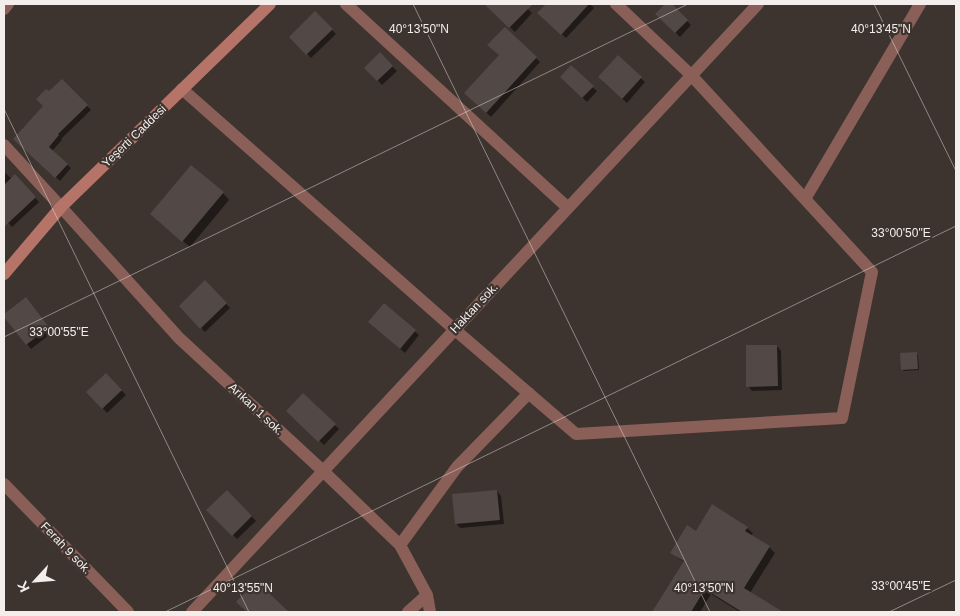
<svg xmlns="http://www.w3.org/2000/svg" width="960" height="616" font-family="Helvetica,sans-serif">
<rect width="100%" height="100%" fill="#3d3430"/>
<path fill="#0007" d="M 486,4 L 523,4 L 532,13 L 515,32 Z
M 547,4 L 590,4 L 594,8 L 566,38 L 539,13 Z
M 667,4 L 670,4 L 691,25 L 680,37 L 657,14 Z
M 315,13 L 336,34 L 311,58 L 291,37 Z
M 505,28 L 540,62 L 491,117 L 466,93 L 500,55 Z
M 380,54 L 397,71 L 382,85 L 366,68 Z
M 618,57 L 645,82 L 627,103 L 603,82 Z
M 571,67 L 597,91 L 587,102 L 561,77 Z
M 62,80 L 91,110 L 61,139 L 62,140 L 52,151 L 71,168 L 60,181 L 15,139 L 45,106 L 49,93 Z
M 4,172 L 12,179 L 15,176 L 39,202 L 12,227 L 4,218 Z
M 223,193 L 229,200 L 190,247 L 158,221 Z
M 205,282 L 230,308 L 205,332 L 180,306 Z
M 30,303 L 53,332 L 31,349 L 4,315 Z
M 384,304 L 419,335 L 405,353 L 374,326 Z
M 777,346 L 781,351 L 782,390 L 752,391 L 748,386 Z
M 916,353 L 918,355 L 919,370 L 904,371 L 902,369 Z
M 106,375 L 126,395 L 107,413 L 88,392 Z
M 303,395 L 339,429 L 324,445 L 288,411 Z
M 227,491 L 256,521 L 237,539 L 208,510 Z
M 497,491 L 501,496 L 504,524 L 460,528 L 456,523 Z
M 747,528 L 753,533 L 751,536 L 769,547 L 775,553 L 750,593 L 773,608 L 778,612 L 740,612 L 711,594 L 700,612 L 654,612 L 684,562 L 678,558 L 672,552 Z"/>
<path fill="#524846" d="M 484,4 L 533,4 L 509,28 Z
M 546,4 L 589,4 L 561,35 L 537,13 Z
M 665,4 L 672,4 L 688,20 L 675,33 L 655,14 Z
M 315,11 L 333,29 L 306,55 L 289,37 Z
M 505,27 L 537,57 L 486,113 L 464,93 L 499,55 L 487,45 Z
M 380,52 L 393,66 L 377,81 L 364,68 Z
M 618,55 L 642,77 L 622,99 L 598,77 Z
M 571,65 L 594,86 L 582,98 L 560,77 Z
M 62,79 L 88,105 L 58,134 L 59,135 L 49,147 L 68,164 L 55,178 L 13,139 L 43,106 L 36,99 L 46,89 L 49,91 Z
M 191,165 L 224,192 L 182,242 L 150,214 Z
M 15,174 L 36,197 L 4,227 L 4,185 Z
M 205,280 L 227,303 L 200,329 L 179,306 Z
M 26,297 L 49,327 L 26,345 L 4,317 L 4,314 Z
M 384,303 L 416,330 L 400,349 L 368,322 Z
M 746,345 L 777,345 L 778,386 L 746,387 Z
M 917,352 L 918,369 L 901,370 L 900,353 Z
M 106,373 L 122,390 L 102,409 L 86,392 Z
M 303,393 L 336,424 L 318,442 L 286,411 Z
M 227,490 L 252,516 L 232,536 L 206,510 Z
M 497,490 L 500,520 L 455,524 L 452,494 Z
M 712,504 L 748,527 L 745,531 L 770,546 L 744,588 L 783,612 L 742,612 L 705,589 L 691,612 L 652,612 L 684,561 L 670,553 L 687,525 L 696,531 Z
M 256,581 L 289,612 L 247,612 L 236,602 Z"/>
<g fill="none" stroke-linecap="round" stroke-linejoin="round">
<path stroke="#895f57" stroke-width="12" d="M 346,4 L 567,207
M 4,9 L 8,4
M 182,89 L 454,329 L 576,434 L 842,418 L 872,272 L 691,75 L 616,4
M 4,145 L 61,207 L 179,338 L 323,471 L 400,545 L 427,595 L 408,612
M 805,199 L 920,4
M 4,484 L 128,612
M 400,545 L 457,467 L 529,393
M 427,595 L 430,612
M 192,612 L 758,4"/>
<path stroke="#b67468" stroke-width="12" d="M 4,274 L 61,207 L 270,4"/>
</g>
<path fill="none" stroke="#f3eeeb" stroke-width="1" stroke-opacity="0.45" d="M 413,4 L 710,612M 874,4 L 956,171M 4,109 L 249,612M 4,337 L 688,4M 165,612 L 956,226M 889,612 L 956,580"/>
<g text-anchor="middle" dominant-baseline="central" stroke-width="4.5" stroke-linejoin="round" paint-order="stroke">
<g font-size="12" fill="#f3eeeb" stroke="#3d3430">
<text transform="translate(134 136) rotate(-44)">Yeşerti Caddesi</text>
<text transform="translate(474 308) rotate(-47)">Haktan sok.</text>
<text transform="translate(256 409) rotate(43)">Arıkan 1 sok.</text>
<text transform="translate(66 548) rotate(46)">Ferah 9 sok.</text>
</g>
</g>
<g font-size="12" text-anchor="middle" fill="#f3eeeb" stroke="#3d3430" stroke-width="4.5" stroke-linejoin="round" paint-order="stroke">
<text x="419" y="33">40°13'50"N</text>
<text x="881" y="33">40°13'45"N</text>
<text x="901" y="237">33°00'50"E</text>
<text x="59" y="336">33°00'55"E</text>
<text x="901" y="590">33°00'45"E</text>
<text x="243" y="592">40°13'55"N</text>
<text x="704" y="592">40°13'50"N</text>
</g>
<rect width="960" height="616" fill="none" stroke="#f3eeeb" stroke-width="10"/>
<g transform="translate(35 581) rotate(244)" stroke="#3d3430" stroke-width="4" paint-order="stroke">
<path d="M0-4L9 19L0 12L-9 19Z" fill="#f3eeeb"/>
<text y="-8" font-size="14" font-weight="bold" text-anchor="middle" fill="#f3eeeb">K</text>
</g>
</svg>
